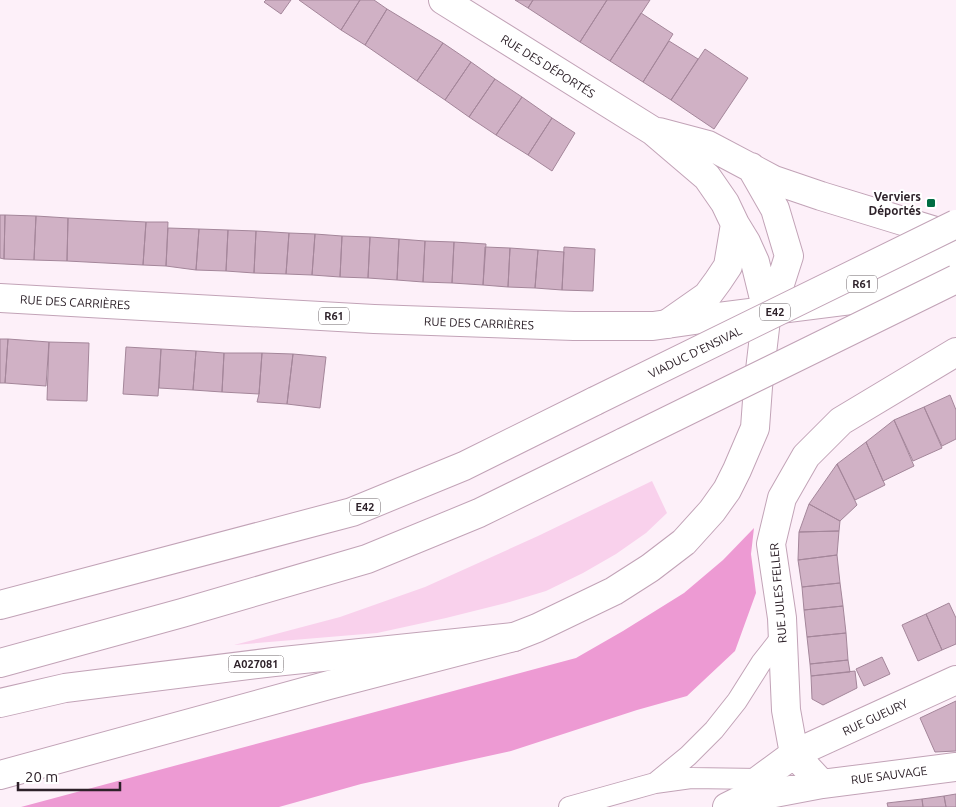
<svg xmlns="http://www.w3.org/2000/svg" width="956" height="807" font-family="Ubuntu,sans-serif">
<rect width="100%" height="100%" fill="#fdf0f9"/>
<path fill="#f9d1ec" d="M 652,481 L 667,513 L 646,533 L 616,554 L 583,573 L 546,591 L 506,603 L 446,618 L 377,633 L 234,645 L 340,617 L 425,587 L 538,536 Z"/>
<path fill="#ed9ad3" d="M 754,528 L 751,554 L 756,593 L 735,651 L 687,696 L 637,710 L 511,751 L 361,784 L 279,807 L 21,807 L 576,658 L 623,631 L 684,593 L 723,560 Z"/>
<path fill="#d0b1c5" stroke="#a4869a" d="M 266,0 L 291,0 L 281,14 L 264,2 Z
M 299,0 L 360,0 L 341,30 Z
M 360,0 L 374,0 L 387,9 L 365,45 L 341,30 Z
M 515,0 L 533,0 L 528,8 Z
M 533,0 L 607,0 L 580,42 L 528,8 Z
M 607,0 L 650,0 L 610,61 L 580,42 Z
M 387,9 L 443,43 L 417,81 L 365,45 Z
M 641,13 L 673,34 L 643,82 L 610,61 Z
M 669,41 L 698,59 L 671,100 L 643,82 Z
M 443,43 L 471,62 L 445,100 L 417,81 Z
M 705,49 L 748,78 L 714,129 L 671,100 Z
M 471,62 L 495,79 L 469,117 L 445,100 Z
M 495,79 L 522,97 L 496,135 L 469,117 Z
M 522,97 L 552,118 L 528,155 L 496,135 Z
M 552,118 L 575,133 L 552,171 L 528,155 Z
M 0,215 L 5,215 L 4,259 L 0,258 Z
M 5,215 L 36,216 L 34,260 L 4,259 Z
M 36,216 L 68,218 L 67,261 L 34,260 Z
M 68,218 L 146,222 L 143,265 L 67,261 Z
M 146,222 L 168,222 L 166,266 L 143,265 Z
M 168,228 L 199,229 L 196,270 L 166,266 Z
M 199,229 L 228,230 L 226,271 L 196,270 Z
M 228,230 L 256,231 L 254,273 L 226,271 Z
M 256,231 L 289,233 L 286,274 L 254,273 Z
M 289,233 L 315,234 L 312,275 L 286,274 Z
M 315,234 L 342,236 L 340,277 L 312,275 Z
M 342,236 L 370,237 L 368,278 L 340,277 Z
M 370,237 L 399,239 L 397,280 L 368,278 Z
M 399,239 L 425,241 L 423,282 L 397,280 Z
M 425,241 L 454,242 L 452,283 L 423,282 Z
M 454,242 L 486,244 L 483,285 L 452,283 Z
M 485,247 L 510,248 L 508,287 L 483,285 Z
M 564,247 L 595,249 L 593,291 L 562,290 Z
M 510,248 L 538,250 L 535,288 L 508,287 Z
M 538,250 L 564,252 L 562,290 L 535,288 Z
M 0,339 L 8,339 L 5,383 L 0,383 Z
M 8,339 L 49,342 L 46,386 L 5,383 Z
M 49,342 L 89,343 L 87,401 L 47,400 Z
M 126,347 L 161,349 L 158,396 L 123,394 Z
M 161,349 L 196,351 L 193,390 L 159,388 Z
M 196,351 L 224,353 L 222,392 L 193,390 Z
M 224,353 L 262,353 L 259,394 L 222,392 Z
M 262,353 L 293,354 L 287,404 L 257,402 L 259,394 Z
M 293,354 L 326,357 L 320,408 L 287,404 Z
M 950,395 L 956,410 L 956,439 L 942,446 L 924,407 Z
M 924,407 L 942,448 L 913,461 L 894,420 Z
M 894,420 L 914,466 L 883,481 L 866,442 Z
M 866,442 L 885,485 L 855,500 L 837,464 Z
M 837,464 L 857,505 L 840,521 L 809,504 Z
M 809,504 L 840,521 L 839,531 L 799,532 Z
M 839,531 L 837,555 L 798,560 L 799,532 Z
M 837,555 L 840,583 L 802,587 L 798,560 Z
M 840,583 L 843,606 L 804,610 L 802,587 Z
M 949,603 L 956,618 L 956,644 L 942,650 L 926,614 Z
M 843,606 L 846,633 L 807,637 L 804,610 Z
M 926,614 L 942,650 L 918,661 L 902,625 Z
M 846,633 L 848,660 L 810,664 L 807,637 Z
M 882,657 L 890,674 L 864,686 L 856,669 Z
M 848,660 L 850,672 L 811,676 L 810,664 Z
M 855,671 L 857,688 L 823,705 L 812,699 L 811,676 Z
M 956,701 L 956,751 L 935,752 L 920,718 Z
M 956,794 L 956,807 L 946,807 L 944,796 Z
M 944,796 L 946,807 L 923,807 L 922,799 Z
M 922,799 L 923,807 L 888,807 L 887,803 Z"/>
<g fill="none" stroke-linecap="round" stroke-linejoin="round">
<defs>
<path id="lane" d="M 655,783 L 688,756 L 714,730 L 737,701 L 761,663 L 783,635
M 569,807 L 655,783 L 691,778 L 760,779"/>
<path id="street" d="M 794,754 L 786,710 L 782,618 L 771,544 L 782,498 L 806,456 L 841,421 L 956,352
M 794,754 L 822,784 L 956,767
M 743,799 L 822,784
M 727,807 L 743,799 L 760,779 L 794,754 L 956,680"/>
<path id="secondary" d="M 443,0 L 653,131 L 707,177 L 725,203 L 735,224 L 746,242 L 755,262 L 767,311
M 659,132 L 708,145 L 774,180 L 821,196 L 955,237
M 667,324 L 707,296 L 718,281 L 728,266 L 735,224
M 0,775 L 329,685 L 514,637 L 537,628 L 614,591 L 650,568 L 684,542 L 712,511 L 727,490 L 737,470 L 755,428 L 758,387 L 767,311 L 780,284 L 789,256 L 775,209 L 751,167"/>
<path id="highway" d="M 855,286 L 956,257
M 0,298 L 374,319 L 574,326 L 653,326 L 709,318 L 930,290
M 0,605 L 352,512 L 464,466 L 595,401
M 0,663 L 182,613 L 367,559 L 479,513 L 624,442
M 0,703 L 65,688 L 274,662 L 514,637"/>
</defs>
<use href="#lane" stroke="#c2a3b7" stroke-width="22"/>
<use href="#street" stroke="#c2a3b7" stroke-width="30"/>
<use href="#secondary" stroke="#c2a3b7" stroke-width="30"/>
<use href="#highway" stroke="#c2a3b7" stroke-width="30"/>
<use href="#lane" stroke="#fff" stroke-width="20"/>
<use href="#street" stroke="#fff" stroke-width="28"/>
<use href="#secondary" stroke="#fff" stroke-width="28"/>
<use href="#highway" stroke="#fff" stroke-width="28"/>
<defs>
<path id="highway-bridge" d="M 595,401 L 956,224
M 624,442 L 956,279"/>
</defs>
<use href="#highway-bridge" stroke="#c2a3b7" stroke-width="30" stroke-linecap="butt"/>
<use href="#highway-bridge" stroke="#fff" stroke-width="28"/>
</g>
<rect fill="#006c43" stroke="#fff" stroke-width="2" x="926" y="198" width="10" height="10" rx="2.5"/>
<g text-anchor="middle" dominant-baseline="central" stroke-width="4" stroke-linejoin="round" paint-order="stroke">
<g fill="#fff" stroke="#6c6469" stroke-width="1">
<rect x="847" y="275.5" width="30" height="17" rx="4"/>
<rect x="760" y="303.5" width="30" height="17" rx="4"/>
<rect x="319" y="307.5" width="30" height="17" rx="4"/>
<rect x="350" y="498.5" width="30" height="17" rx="4"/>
<rect x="228.5" y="655.5" width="55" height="17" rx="4"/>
</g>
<g font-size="11" font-weight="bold" fill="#2d2129">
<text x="862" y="284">R61</text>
<text x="775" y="312">E42</text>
<text x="334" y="316">R61</text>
<text x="365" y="507">E42</text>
<text x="256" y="664">A027081</text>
</g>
<g font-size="12" fill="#2d2129" stroke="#fff">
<text transform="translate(548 66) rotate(32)">RUE DES DÉPORTÉS</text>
<text transform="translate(75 302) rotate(3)">RUE DES CARRIÈRES</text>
<text transform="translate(479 323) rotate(2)">RUE DES CARRIÈRES</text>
<text transform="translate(695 352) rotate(-26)">VIADUC D’ENSIVAL</text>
<text transform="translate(778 593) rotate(-95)">RUE JULES FELLER</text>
<text transform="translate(875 717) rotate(-25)">RUE GUEURY</text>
<text transform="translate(889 775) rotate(-7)">RUE SAUVAGE</text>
</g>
<g font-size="12" font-weight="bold" fill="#2d2129" stroke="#fff" text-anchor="end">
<text x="921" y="196">Verviers<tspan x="921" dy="14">Déportés</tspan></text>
</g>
</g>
<path d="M18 782v8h102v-8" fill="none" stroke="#2d2129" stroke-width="2.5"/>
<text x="25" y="782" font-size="15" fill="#2d2129" stroke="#ffffff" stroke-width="4" paint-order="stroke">20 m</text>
</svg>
